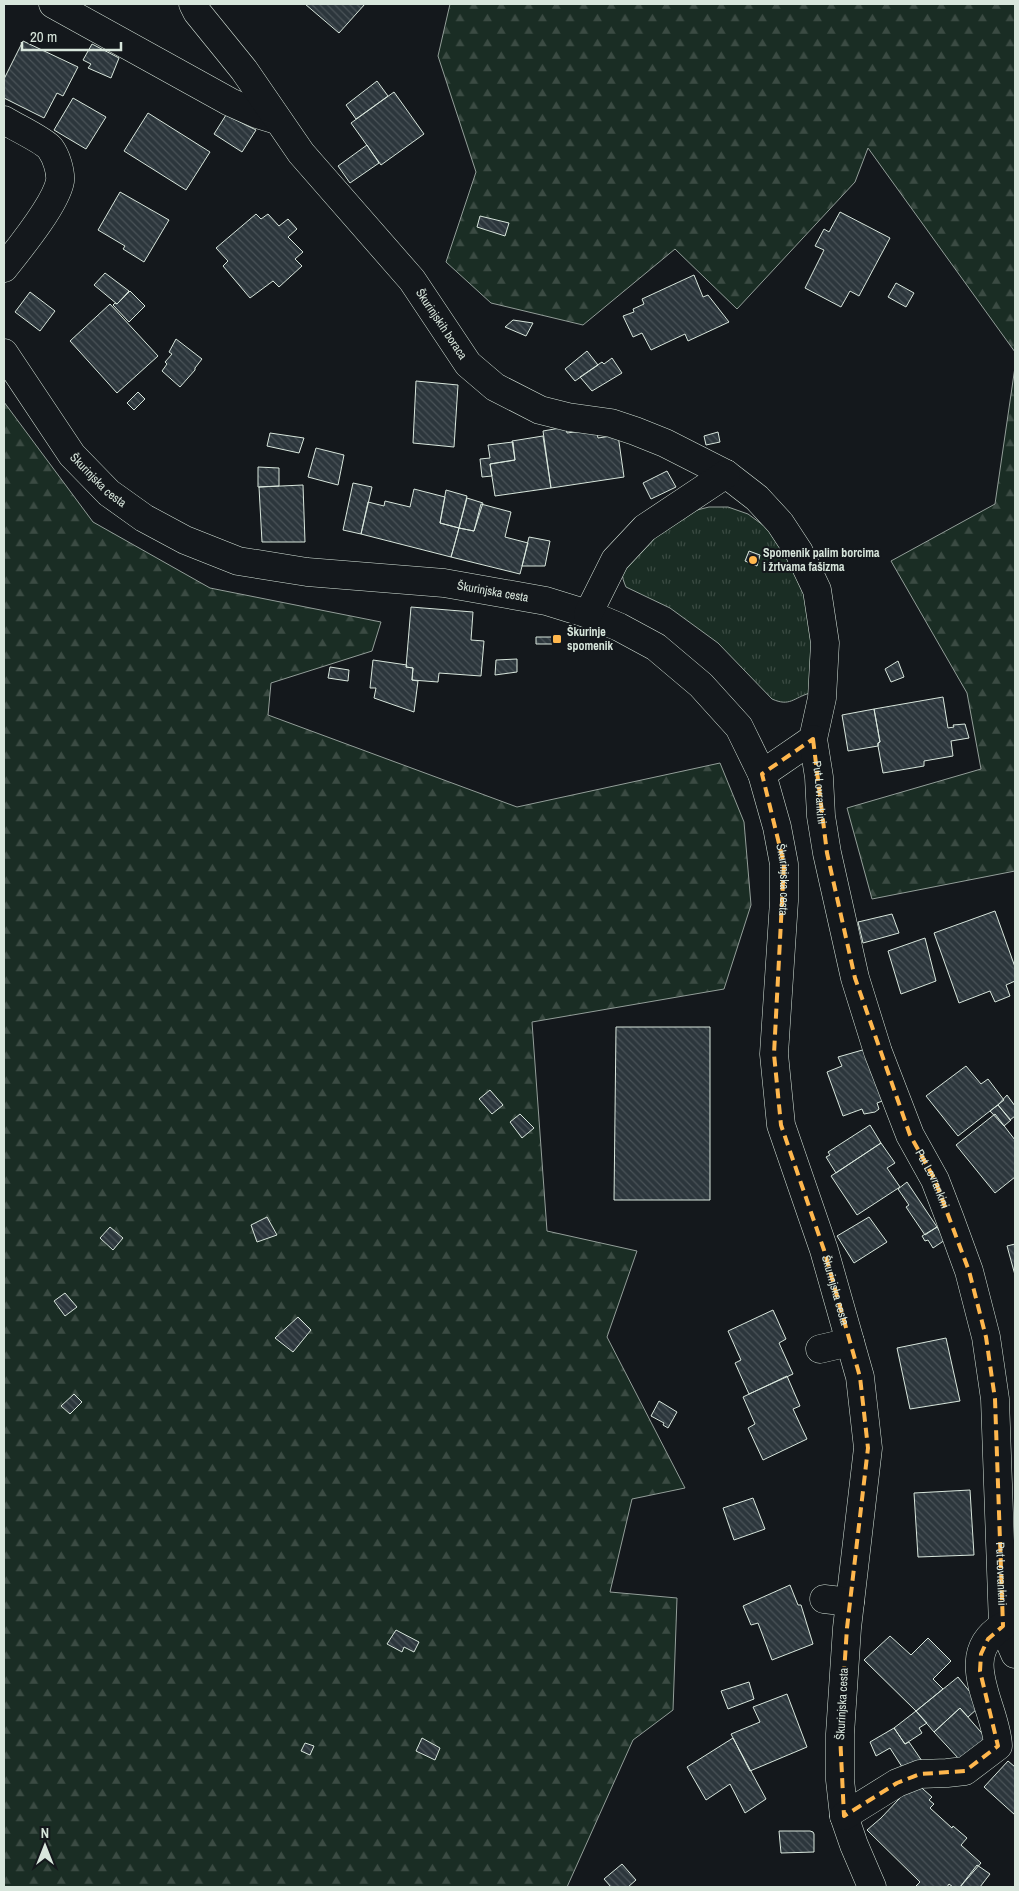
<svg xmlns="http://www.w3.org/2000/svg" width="1019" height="1891" font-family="'Archivo Narrow',sans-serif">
<defs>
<pattern id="grass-tufts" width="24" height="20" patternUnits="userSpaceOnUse" patternTransform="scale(1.25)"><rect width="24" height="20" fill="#1a2d24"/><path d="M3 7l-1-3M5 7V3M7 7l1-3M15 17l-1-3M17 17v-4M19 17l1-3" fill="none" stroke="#3b4b43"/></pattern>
<pattern id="forest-firs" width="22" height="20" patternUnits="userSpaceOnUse" patternTransform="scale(1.25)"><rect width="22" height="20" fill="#1a2d24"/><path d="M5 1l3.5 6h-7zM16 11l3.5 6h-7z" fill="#3b4b43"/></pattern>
<pattern id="building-back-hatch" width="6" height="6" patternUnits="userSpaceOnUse" patternTransform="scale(1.25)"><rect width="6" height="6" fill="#2c363c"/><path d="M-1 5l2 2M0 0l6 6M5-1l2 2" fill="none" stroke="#4a5358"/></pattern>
</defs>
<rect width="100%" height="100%" fill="#14181c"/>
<path fill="url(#grass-tufts)" stroke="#939e99" d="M 709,507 L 728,507 L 748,514 L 767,528 L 795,567 L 808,605 L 814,652 L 810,693 C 793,698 790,707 772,699 L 718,643 L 670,608 L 626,587 C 621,576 621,569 626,558 L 689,512 Z"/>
<path fill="url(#forest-firs)" stroke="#939e99" d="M 450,4 L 1015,4 L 1015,352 L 868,148 L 855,182 L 737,309 L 675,249 L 583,325 L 491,303 L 446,262 L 476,172 L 438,56 Z
M 1015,367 L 1015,871 L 872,899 L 847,808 L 981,769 L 967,693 L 891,561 L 995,504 Z
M 4,402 L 93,522 L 210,588 L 381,622 L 372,651 L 271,683 L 268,715 L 517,807 L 720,763 L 744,822 L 751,905 L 724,989 L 532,1022 L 547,1231 L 637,1251 L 607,1337 L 685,1488 L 632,1499 L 610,1592 L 677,1598 L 673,1710 L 633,1740 L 567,1887 L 4,1887 Z"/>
<path fill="url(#building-back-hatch)" stroke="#d8e6dc" d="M 305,4 L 365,4 L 339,33 Z
M 23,41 L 78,67 L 63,96 L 57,93 L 44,118 L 4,98 L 4,79 Z
M 92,44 L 119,58 L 111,78 L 88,68 L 91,64 L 83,60 Z
M 377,81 L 388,96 L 356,119 L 346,105 Z
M 394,92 L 424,134 L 381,165 L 351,123 Z
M 73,98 L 106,117 L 86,149 L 54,130 Z
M 148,113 L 210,152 L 186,190 L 124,151 Z
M 226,115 L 256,130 L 242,152 L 214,134 Z
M 367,145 L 379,163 L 350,183 L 338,166 Z
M 120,192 L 169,220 L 144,262 L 123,249 L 125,246 L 98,230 Z
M 840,212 L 890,238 L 859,296 L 850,291 L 841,307 L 805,288 L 824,250 L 815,246 L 824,229 L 829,232 Z
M 256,214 L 261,219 L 268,214 L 279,226 L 288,219 L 297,229 L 288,237 L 303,252 L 295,259 L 302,266 L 279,287 L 273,281 L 250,298 L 223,266 L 228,261 L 216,248 Z
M 480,216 L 509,223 L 505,236 L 477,227 Z
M 105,273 L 129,291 L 117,304 L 94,285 Z
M 694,275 L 703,297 L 708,295 L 729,322 L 688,341 L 685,334 L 651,350 L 642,333 L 633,337 L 623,316 L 634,312 L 633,309 L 644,304 L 642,299 Z
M 896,283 L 914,293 L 906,307 L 888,297 Z
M 130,291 L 145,306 L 129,322 L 113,305 L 115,303 L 117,304 Z
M 30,292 L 55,311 L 40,331 L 15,312 Z
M 110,304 L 158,356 L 117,393 L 70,341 Z
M 513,320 L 533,323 L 526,336 L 505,327 Z
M 176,339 L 202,359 L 195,368 L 195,370 L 180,387 L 162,371 L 167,364 L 165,362 L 172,354 L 169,352 Z
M 587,351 L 598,365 L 575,381 L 565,369 Z
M 612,358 L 622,373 L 592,391 L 580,377 L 602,362 L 604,364 Z
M 416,381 L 458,385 L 454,447 L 413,443 Z
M 138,392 L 145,399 L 134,410 L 127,403 Z
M 566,427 L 567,433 L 596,429 L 598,438 L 618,435 L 624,477 L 551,488 L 543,431 Z
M 718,432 L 720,442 L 706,445 L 704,436 Z
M 270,433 L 304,438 L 299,453 L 267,446 Z
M 543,436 L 551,488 L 495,496 L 490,464 L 515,460 L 512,441 Z
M 513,442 L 515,460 L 490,464 L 492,476 L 482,477 L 480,459 L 490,458 L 488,445 Z
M 316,448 L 344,455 L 338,485 L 308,477 Z
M 258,467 L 279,468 L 279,486 L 258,487 Z
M 667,471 L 676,487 L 651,499 L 643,483 Z
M 353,483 L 372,487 L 361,534 L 343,530 Z
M 303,485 L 305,542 L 262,542 L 259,487 Z
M 414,489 L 445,497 L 440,523 L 459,528 L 451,557 L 361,534 L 368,502 L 384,506 L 385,501 L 410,507 Z
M 446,490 L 467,496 L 459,528 L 440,523 Z
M 467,498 L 483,503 L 474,531 L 459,528 Z
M 481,504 L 511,512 L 505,537 L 528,543 L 520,574 L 451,557 L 459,528 L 474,531 Z
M 529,537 L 550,541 L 545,566 L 522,566 Z
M 749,551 L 760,555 L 757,566 L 745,561 Z
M 411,607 L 473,612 L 471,640 L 484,641 L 481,676 L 439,673 L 438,682 L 412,680 L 413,668 L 406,667 Z
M 536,637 L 552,637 L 552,644 L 536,644 Z
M 517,659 L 517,672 L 495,675 L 496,660 Z
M 373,660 L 407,665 L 406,667 L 413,668 L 412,680 L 418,681 L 414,712 L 374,698 L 376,688 L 370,688 Z
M 898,661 L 904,677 L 891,682 L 885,669 Z
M 330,667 L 349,670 L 348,681 L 328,678 Z
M 943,697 L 948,728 L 954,727 L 953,725 L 965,724 L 969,738 L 951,741 L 953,756 L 924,761 L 924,766 L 883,773 L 878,746 L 878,743 L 880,742 L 874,709 Z
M 874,709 L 880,742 L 878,743 L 878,746 L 848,751 L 842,715 Z
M 995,911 L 1015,967 L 1015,981 L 1006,985 L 1010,996 L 995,1002 L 990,991 L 959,1003 L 934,933 Z
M 892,914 L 899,933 L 863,943 L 858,922 Z
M 925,938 L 936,981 L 901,994 L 888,951 Z
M 616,1027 L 710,1027 L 710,1200 L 614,1200 Z
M 866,1049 L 885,1100 L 877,1103 L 879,1109 L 875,1112 L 864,1114 L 862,1109 L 843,1116 L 827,1072 L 842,1066 L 838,1057 Z
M 966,1066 L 981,1084 L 988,1079 L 1004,1100 L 958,1136 L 926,1096 Z
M 490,1090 L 503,1105 L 492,1114 L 479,1099 Z
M 1007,1095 L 1015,1106 L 1015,1116 L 1010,1120 L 998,1105 Z
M 998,1105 L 1011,1120 L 1004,1126 L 990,1111 Z
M 520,1114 L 534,1128 L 522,1138 L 510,1122 Z
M 995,1114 L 1015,1140 L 1015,1177 L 995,1193 L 956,1145 Z
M 870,1125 L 881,1143 L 836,1173 L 826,1157 L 830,1155 L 828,1152 Z
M 881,1143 L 895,1163 L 887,1168 L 900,1187 L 857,1215 L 831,1176 Z
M 907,1182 L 937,1227 L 925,1235 L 906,1207 L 909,1205 L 898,1189 Z
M 267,1217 L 277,1235 L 257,1242 L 251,1225 Z
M 869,1217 L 887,1242 L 854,1263 L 837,1236 Z
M 110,1227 L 123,1238 L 113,1250 L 100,1238 Z
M 937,1227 L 945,1240 L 933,1248 L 928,1240 L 925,1241 L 922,1236 Z
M 1015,1244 L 1015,1275 L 1007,1246 Z
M 65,1293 L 77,1307 L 65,1316 L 54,1301 Z
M 773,1310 L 786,1339 L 779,1343 L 793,1374 L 749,1394 L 735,1363 L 741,1360 L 728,1331 Z
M 298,1317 L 311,1330 L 293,1352 L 275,1338 Z
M 946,1338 L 960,1401 L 910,1409 L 897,1348 Z
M 787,1376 L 800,1406 L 793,1409 L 807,1439 L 763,1460 L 748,1428 L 755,1424 L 743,1397 Z
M 74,1394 L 82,1402 L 70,1414 L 61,1406 Z
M 659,1401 L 677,1412 L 668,1428 L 663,1425 L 664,1423 L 651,1416 Z
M 970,1490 L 974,1555 L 918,1557 L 914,1493 Z
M 753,1498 L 765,1529 L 734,1540 L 723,1508 Z
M 790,1585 L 798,1605 L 801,1605 L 813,1644 L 772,1660 L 758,1623 L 751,1625 L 743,1606 Z
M 396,1630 L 419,1642 L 414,1652 L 404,1647 L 402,1652 L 387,1644 Z
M 890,1636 L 911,1655 L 928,1638 L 951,1661 L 933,1679 L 943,1689 L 916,1711 L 864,1660 Z
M 958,1677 L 974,1697 L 972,1700 L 978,1708 L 968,1717 L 960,1708 L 934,1732 L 916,1711 Z
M 749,1682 L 754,1699 L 728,1709 L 721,1691 Z
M 787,1694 L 807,1747 L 750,1771 L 731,1734 L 760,1722 L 753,1707 Z
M 960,1708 L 987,1739 L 959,1759 L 934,1732 Z
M 916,1711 L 927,1723 L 919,1728 L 922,1733 L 905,1744 L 894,1728 Z
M 894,1728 L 905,1744 L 909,1742 L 922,1761 L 904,1770 L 890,1748 L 876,1756 L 870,1742 Z
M 422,1738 L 440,1748 L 435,1760 L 416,1751 Z
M 733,1738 L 766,1799 L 745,1813 L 730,1784 L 706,1800 L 687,1767 Z
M 305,1743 L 314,1746 L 310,1755 L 301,1751 Z
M 1008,1761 L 1015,1767 L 1015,1815 L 984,1787 Z
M 915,1782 L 932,1797 L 929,1800 L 934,1804 L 930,1808 L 952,1828 L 953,1826 L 967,1838 L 961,1845 L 981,1863 L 960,1887 L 953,1887 L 949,1884 L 947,1887 L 915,1887 L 920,1882 L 867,1830 L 881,1818 Z
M 779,1831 L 810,1831 L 813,1832 L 814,1834 L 814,1852 L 781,1853 Z
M 622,1864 L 636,1880 L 628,1887 L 611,1887 L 604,1879 Z
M 977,1865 L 990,1874 L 980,1887 L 960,1887 Z"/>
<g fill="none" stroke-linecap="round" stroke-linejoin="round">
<defs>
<g id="minor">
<path d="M 53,4 L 230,102 L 257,114 L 277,120"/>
<path id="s1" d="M 193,4 L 197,12 L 244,70 L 301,153 L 412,280 L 468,364 L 495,387 L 540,410 L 568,417 L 611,423 L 635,431 L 665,443 L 726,474 L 757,498 L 780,523 L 799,552 L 817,590 L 825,643 L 822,698 L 813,739 L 762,774"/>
<path d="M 4,120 C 15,127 43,140 50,148 C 56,156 61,171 60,181 C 56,204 19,249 4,268"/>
<path id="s2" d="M 4,353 L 72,455 L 109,493 L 144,518 L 185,540 L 238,561 L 307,572 L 444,583 L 546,601 L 588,614 L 619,627 L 656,647 L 701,685 L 739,727 L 762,774 L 777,827 L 784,864 L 784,901 L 774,1054 L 781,1125 L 824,1250 L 860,1377 L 868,1448 L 847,1628 L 840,1734 L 840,1780 L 844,1816 L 854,1845 L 872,1887"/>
<path d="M 588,614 L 615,560 L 645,528 L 726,474"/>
<path id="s3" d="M 813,739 L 819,777 L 821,816 L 827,853 L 855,978 L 878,1052 L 910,1135 L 935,1180 L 950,1219 L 969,1271 L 986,1337 L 995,1399 L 1003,1626 L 1015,1654"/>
<path d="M 820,1349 L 850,1342"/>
<path d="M 824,1599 L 850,1602"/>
<path d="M 844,1816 L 897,1783 L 920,1774 L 947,1773 L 965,1771 L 998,1746 C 997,1707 954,1656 1003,1626"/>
</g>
</defs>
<use href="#minor" stroke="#d8e6dc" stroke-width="29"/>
<use href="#minor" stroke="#14181c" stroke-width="28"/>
</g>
<path fill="none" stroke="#ffb74d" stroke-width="4" stroke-dasharray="10 6" stroke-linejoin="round" d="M 813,739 L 827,853 L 855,978 L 910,1135 L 935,1180 L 969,1271 L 986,1337 L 995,1399 L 1003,1626 L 988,1639 L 981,1654 L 980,1671 L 998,1746 L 965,1771 L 920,1774 L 897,1783 L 844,1816 L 840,1734 L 847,1628 L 868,1448 L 860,1377 L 824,1250 L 781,1125 L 774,1054 L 784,864 L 762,774 Z"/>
<g fill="#ffb74d" stroke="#14181c" stroke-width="2">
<circle cx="753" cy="560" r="5"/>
<rect x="552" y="634" width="10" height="10" rx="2.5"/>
</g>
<g text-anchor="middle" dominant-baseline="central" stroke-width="4" stroke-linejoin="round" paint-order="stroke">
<g font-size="12" fill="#d8e6dc" stroke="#14181c">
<text stroke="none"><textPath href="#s1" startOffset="406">Škurinjskih boraca</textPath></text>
<text stroke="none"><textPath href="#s2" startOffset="159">Škurinjska cesta</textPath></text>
<text stroke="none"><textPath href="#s2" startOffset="579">Škurinjska cesta</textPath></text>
<text stroke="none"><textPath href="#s3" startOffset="54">Put Lovrankini</textPath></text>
<text stroke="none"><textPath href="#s2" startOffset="1029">Škurinjska cesta</textPath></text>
<text stroke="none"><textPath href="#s3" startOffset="459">Put Lovrankini</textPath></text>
<text stroke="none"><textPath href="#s2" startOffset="1449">Škurinjska cesta</textPath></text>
<text stroke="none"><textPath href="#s3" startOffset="864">Put Lovrankini</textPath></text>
<text transform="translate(842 1704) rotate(-87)">Škurinjska cesta</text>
</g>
<g font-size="12" font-weight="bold" fill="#d8e6dc" stroke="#14181c" text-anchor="start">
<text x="763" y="553">Spomenik palim borcima<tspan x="763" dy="14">i žrtvama fašizma</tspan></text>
<text x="567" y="632">Škurinje<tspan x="567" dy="14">spomenik</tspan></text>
</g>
</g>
<rect width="1019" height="1891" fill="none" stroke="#d8e6dc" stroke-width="10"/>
<g transform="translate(45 1846)" stroke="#14181c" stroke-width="4" paint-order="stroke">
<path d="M0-4L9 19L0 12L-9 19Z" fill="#d8e6dc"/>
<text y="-8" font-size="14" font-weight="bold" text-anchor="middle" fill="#d8e6dc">N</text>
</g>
<path d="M22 42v8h99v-8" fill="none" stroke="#d8e6dc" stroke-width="2.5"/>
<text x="30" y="42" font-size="15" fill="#d8e6dc" stroke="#14181c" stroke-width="4" paint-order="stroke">20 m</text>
</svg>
